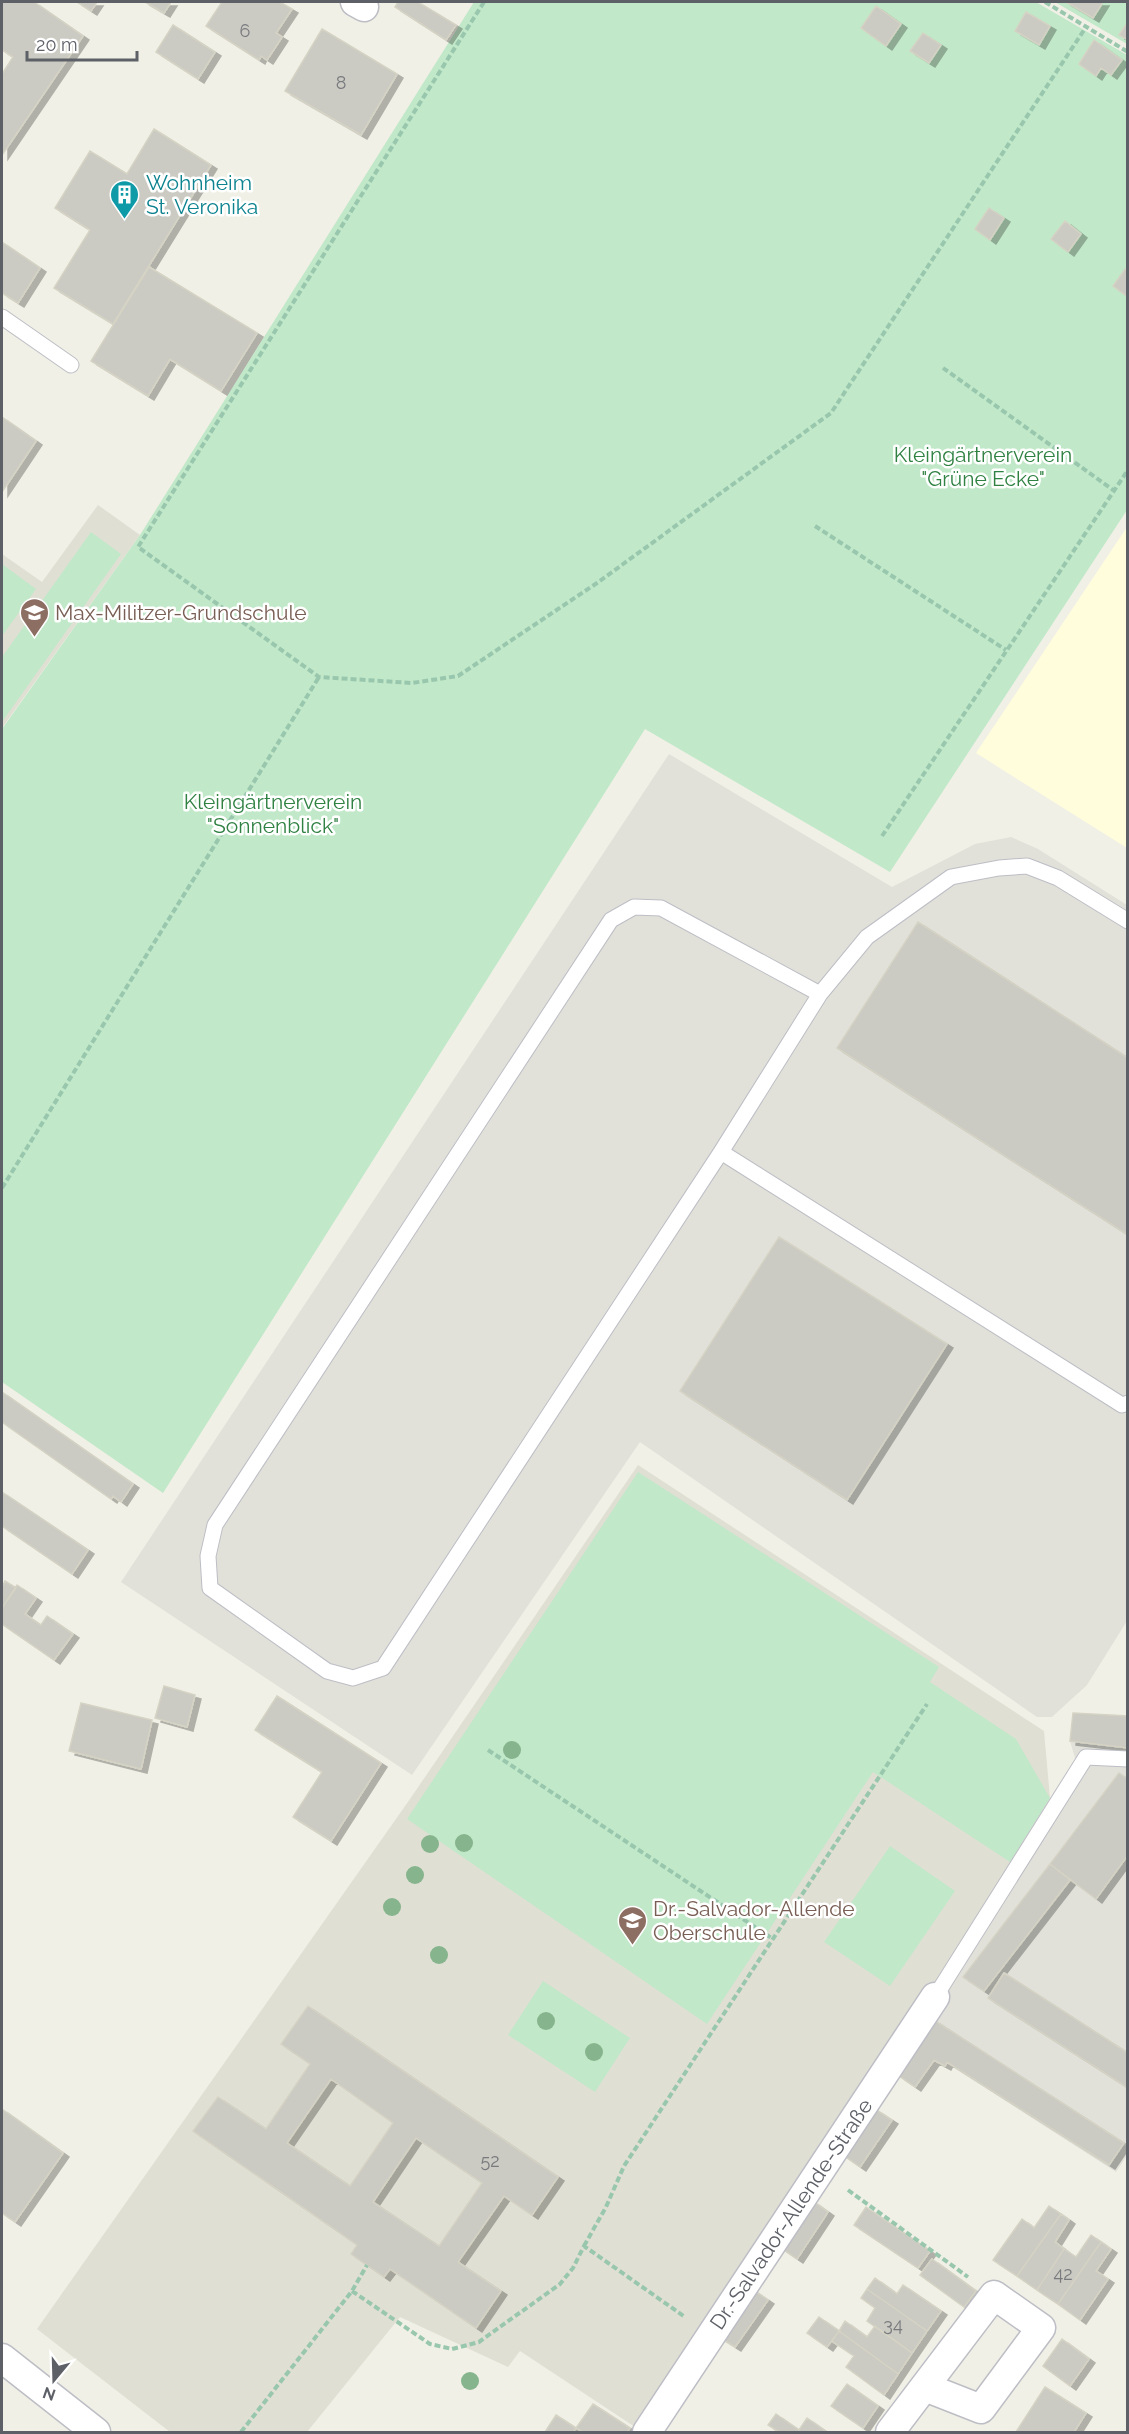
<svg xmlns="http://www.w3.org/2000/svg" width="1129" height="2434" font-family="Raleway,sans-serif">
<defs>
<filter id="shadow"><feDropShadow dx="6" dy="4" stdDeviation="0" flood-color="#0004"/></filter>
</defs>
<rect width="100%" height="100%" fill="#f0f0e6"/>
<path fill="#fffddc" d="M 1127,527 L 1127,848 L 976,753 Z"/>
<path fill="#e1e1da" d="M 669,754 L 892,887 L 975,844 L 1011,837 L 1038,849 L 1127,905 L 1127,1621 L 1087,1685 L 1052,1717 L 1037,1717 L 640,1442 L 412,1775 L 121,1582 Z
M 1073,1713 L 1127,1716 L 1128,2139 L 1124,2145 L 1127,2147 L 1128,2154 L 1116,2172 L 914,2042 L 1080,1775 L 1070,1741 Z"/>
<path fill="#e0dfd4" d="M 98,505 L 140,535 L 2,728 L 2,554 L 42,582 Z
M 638,1465 L 1044,1731 L 1050,1798 L 906,2029 L 635,2427 L 520,2351 L 508,2367 L 400,2317 L 307,2432 L 170,2432 L 37,2329 L 410,1799 Z"/>
<path fill="#c1e8c8" d="M 474,2 L 1036,2 L 1127,55 L 1127,510 L 890,872 L 645,729 L 163,1493 L 2,1382 L 2,729 L 140,535 Z
M 1055,2 L 1127,2 L 1127,44 Z
M 91,532 L 121,554 L 2,722 L 2,657 Z
M 2,564 L 36,589 L 2,636 Z
M 638,1472 L 939,1667 L 930,1682 L 1016,1739 L 1050,1798 L 1010,1862 L 873,1772 L 707,2024 L 407,1819 Z
M 890,1846 L 955,1891 L 890,1986 L 824,1942 Z
M 543,1981 L 630,2038 L 595,2092 L 508,2035 Z"/>
<path fill="#cbcac3" stroke="#d5d3c4" stroke-width="1.5" fill-rule="evenodd" filter="url(#shadow)" d="M 2,2 L 34,2 L 83,36 L 2,155 L 2,74 L 13,57 L 2,50 Z
M 77,2 L 97,2 L 91,11 Z
M 145,2 L 171,2 L 164,13 Z
M 222,2 L 280,2 L 292,9 L 276,33 L 282,37 L 267,60 L 261,56 L 259,60 L 206,26 Z
M 398,2 L 418,2 L 456,25 L 446,40 L 395,7 Z
M 1066,2 L 1103,2 L 1093,18 Z
M 876,6 L 901,24 L 886,46 L 861,28 Z
M 1026,12 L 1050,26 L 1039,45 L 1015,31 Z
M 1128,22 L 1128,40 L 1119,35 Z
M 173,25 L 215,52 L 198,79 L 156,52 Z
M 322,29 L 397,74 L 361,135 L 285,91 Z
M 923,33 L 941,45 L 929,63 L 910,51 Z
M 1094,40 L 1122,60 L 1111,75 L 1101,68 L 1096,76 L 1079,64 Z
M 154,129 L 211,165 L 113,324 L 54,288 L 90,230 L 55,208 L 90,151 L 127,174 Z
M 989,208 L 1004,218 L 990,240 L 975,229 Z
M 1065,221 L 1081,234 L 1068,252 L 1051,239 Z
M 2,242 L 40,268 L 18,303 L 2,293 Z
M 149,267 L 257,333 L 221,391 L 170,359 L 148,396 L 91,361 Z
M 1125,269 L 1128,271 L 1128,297 L 1113,286 Z
M 2,417 L 36,441 L 2,492 Z
M 918,922 L 1128,1058 L 1128,1235 L 837,1048 Z
M 779,1237 L 947,1344 L 847,1500 L 680,1391 Z
M 2,1392 L 133,1484 L 121,1502 L 113,1496 L 111,1499 L 2,1422 Z
M 2,1492 L 88,1550 L 72,1574 L 2,1526 Z
M 5,1581 L 16,1588 L 2,1608 L 2,1587 Z
M 17,1585 L 36,1598 L 25,1614 L 41,1625 L 47,1616 L 73,1634 L 54,1660 L 2,1624 L 2,1608 Z
M 164,1686 L 195,1695 L 187,1727 L 155,1718 Z
M 277,1696 L 381,1763 L 331,1841 L 293,1817 L 322,1772 L 255,1730 Z
M 81,1703 L 152,1720 L 141,1769 L 69,1751 Z
M 1073,1713 L 1128,1716 L 1128,1748 L 1070,1741 Z
M 1119,1773 L 1128,1779 L 1128,1855 L 1096,1899 L 1050,1864 Z
M 1050,1864 L 1070,1880 L 984,1991 L 963,1977 Z
M 1004,1973 L 1128,2053 L 1128,2088 L 988,1998 Z
M 308,2006 L 558,2177 L 532,2215 L 504,2196 L 458,2262 L 501,2291 L 476,2328 L 390,2269 L 384,2277 L 351,2254 L 357,2245 L 193,2131 L 218,2097 L 266,2129 L 310,2064 L 281,2044 ZM 331,2079 L 393,2123 L 350,2186 L 287,2143 ZM 416,2138 L 482,2183 L 439,2246 L 373,2202 Z
M 934,2020 L 1124,2143 L 1109,2165 L 947,2062 L 945,2066 L 934,2060 L 915,2087 L 899,2076 Z
M 2,2109 L 63,2153 L 15,2222 L 2,2213 Z
M 875,2109 L 892,2120 L 860,2167 L 843,2155 Z
M 813,2201 L 828,2212 L 797,2259 L 781,2248 Z
M 1049,2206 L 1061,2214 L 1017,2276 L 993,2260 L 1022,2219 L 1034,2228 Z
M 866,2207 L 930,2251 L 918,2268 L 854,2225 Z
M 1061,2214 L 1069,2220 L 1055,2242 L 1064,2249 L 1037,2290 L 1017,2276 Z
M 1091,2235 L 1101,2242 L 1058,2304 L 1037,2290 L 1064,2249 L 1076,2257 Z
M 1101,2242 L 1111,2249 L 1096,2271 L 1108,2279 L 1080,2320 L 1058,2304 Z
M 932,2259 L 976,2291 L 964,2307 L 920,2275 Z
M 875,2278 L 897,2294 L 903,2285 L 941,2311 L 927,2331 L 867,2289 Z
M 752,2289 L 768,2300 L 735,2347 L 719,2337 Z
M 867,2289 L 927,2331 L 912,2353 L 867,2321 L 875,2308 L 861,2298 Z
M 819,2317 L 839,2331 L 827,2347 L 807,2333 Z
M 845,2321 L 867,2337 L 875,2326 L 912,2353 L 898,2374 L 839,2331 Z
M 839,2331 L 898,2374 L 884,2395 L 846,2367 L 854,2356 L 832,2341 Z
M 1062,2339 L 1089,2359 L 1070,2386 L 1043,2366 Z
M 847,2384 L 878,2406 L 863,2428 L 831,2406 Z
M 1045,2387 L 1086,2413 L 1074,2432 L 1016,2432 Z
M 593,2404 L 630,2428 L 627,2432 L 583,2432 L 576,2428 Z
M 776,2414 L 799,2430 L 807,2418 L 827,2432 L 779,2432 L 768,2425 Z
M 556,2415 L 576,2428 L 573,2432 L 545,2432 Z"/>
<g fill="none" stroke-linecap="round" stroke-linejoin="round">
<defs>
<path id="lane" d="M 2,317 L 71,365
M 820,994 L 661,908 L 634,907 L 611,920 L 215,1525 L 208,1556 L 210,1588 L 327,1671 L 353,1678 L 383,1668 L 721,1152 L 820,994 L 867,937 L 951,877 L 999,868 L 1027,866 L 1058,878 L 1128,921
M 721,1152 L 1122,1405 L 1128,1403
M 935,1997 L 1086,1757 L 1128,1759"/>
<path id="street" d="M 355,2 L 364,7
M 2,2358 L 96,2432
M 647,2432 L 935,1997
M 890,2432 L 994,2295 L 1041,2328 L 981,2409 L 925,2387"/>
</defs>
<use href="#lane" stroke="#bdbec5" stroke-width="17"/>
<use href="#street" stroke="#bdbec5" stroke-width="31"/>
<path stroke="#99c7ae" stroke-width="4" stroke-dasharray="6 3" stroke-linecap="butt" d="M 484,2 L 138,547 L 319,677 L 412,683 L 458,676 L 597,583 L 831,413 L 1086,27
M 1045,2 L 1128,52
M 943,368 L 1113,490
M 815,526 L 1006,650
M 882,836 L 1128,470
M 2,1188 L 319,677
M 488,1750 L 773,1939
M 848,2190 L 968,2277
M 584,2246 L 606,2207 L 624,2166 L 927,1704
M 352,2291 L 430,2344 L 452,2349 L 479,2342 L 560,2284 L 573,2268 L 584,2246 L 685,2317
M 241,2432 L 352,2291 L 367,2265"/>
<use href="#lane" stroke="#fff" stroke-width="15"/>
<use href="#street" stroke="#fff" stroke-width="28"/>
</g>
<g fill="#86b48c">
<circle cx="512" cy="1750" r="9"/>
<circle cx="464" cy="1843" r="9"/>
<circle cx="430" cy="1844" r="9"/>
<circle cx="415" cy="1875" r="9"/>
<circle cx="392" cy="1907" r="9"/>
<circle cx="439" cy="1955" r="9"/>
<circle cx="546" cy="2021" r="9"/>
<circle cx="594" cy="2052" r="9"/>
<circle cx="470" cy="2381" r="9"/>
</g>
<defs>
<symbol id="building-pin" viewBox="-11 -11 22 30"><path d="M0 17L-7.5 6A9.5 9.5 0 1 1 7.5 6Z" fill="#0f9aa8" stroke="#fff"/><path d="M-4-6H4V6H1V3H-1V6H-4ZM-2.5-4.3h1.7v1.8h-1.7ZM.8-4.3h1.7v1.8H.8ZM-2.5-1h1.7V.8h-1.7ZM.8-1h1.7V.8H.8Z" fill="#fff"/></symbol>
<symbol id="school-pin" viewBox="-11 -11 22 30"><path d="M0 17L-7.5 6A9.5 9.5 0 1 1 7.5 6Z" fill="#8d6e63" stroke="#fff"/><path d="M0-5L7-2L0 1L-7-2ZM-4 1L0 2.5L4 1V4Q0 6-4 4Z" fill="#fff"/></symbol>
</defs>
<g fill-rule="evenodd">
<use href="#building-pin" x="108" y="178" width="33" height="45"/>
<use href="#school-pin" x="18" y="596" width="33" height="45"/>
<use href="#school-pin" x="616" y="1904" width="33" height="45"/>
</g>
<g text-anchor="middle" dominant-baseline="central" stroke-width="5" stroke-linejoin="round" paint-order="stroke">
<g font-size="18" fill="#787a7e">
<text x="245" y="30">6</text>
<text x="341" y="82">8</text>
<text x="490" y="2160">52</text>
<text x="1063" y="2273">42</text>
<text x="893" y="2324">34</text>
</g>
<g font-size="21" fill="#0d838f" stroke="#fff" text-anchor="start">
<text x="146" y="182">Wohnheim<tspan x="146" dy="24">St. Veronika</tspan></text>
</g>
<g font-size="21" fill="#308243" stroke="#fff">
<text x="983" y="454">Kleingärtnerverein<tspan x="983" dy="24">"Grüne Ecke"</tspan></text>
<text x="273" y="801">Kleingärtnerverein<tspan x="273" dy="24">"Sonnenblick"</tspan></text>
</g>
<g font-size="21" fill="#785e54" stroke="#fff" text-anchor="start">
<text x="55" y="612">Max-Militzer-Grundschule</text>
<text x="653" y="1908">Dr.-Salvador-Allende<tspan x="653" dy="24">Oberschule</tspan></text>
</g>
<g font-size="21" fill="#5d6067" stroke="#fff">
<text transform="translate(791 2214) rotate(-56)">Dr.-Salvador-Allende-Straße</text>
</g>
</g>
<rect width="1129" height="2434" fill="none" stroke="#5d6067" stroke-width="6"/>
<g transform="translate(54 2380) rotate(199)" stroke="#ffffff" stroke-width="4.5" paint-order="stroke">
<path d="M0-4.5L10 22L0 15L-10 22Z" fill="#5d6067"/>
<text y="-9" font-size="16" font-weight="bold" text-anchor="middle" fill="#5d6067">N</text>
</g>
<path d="M27 51v9h110v-9" fill="none" stroke="#5d6067" stroke-width="3"/>
<text x="36" y="51" font-size="18" fill="#5d6067" stroke="#ffffff" stroke-width="4.5" paint-order="stroke">20 m</text>
</svg>
